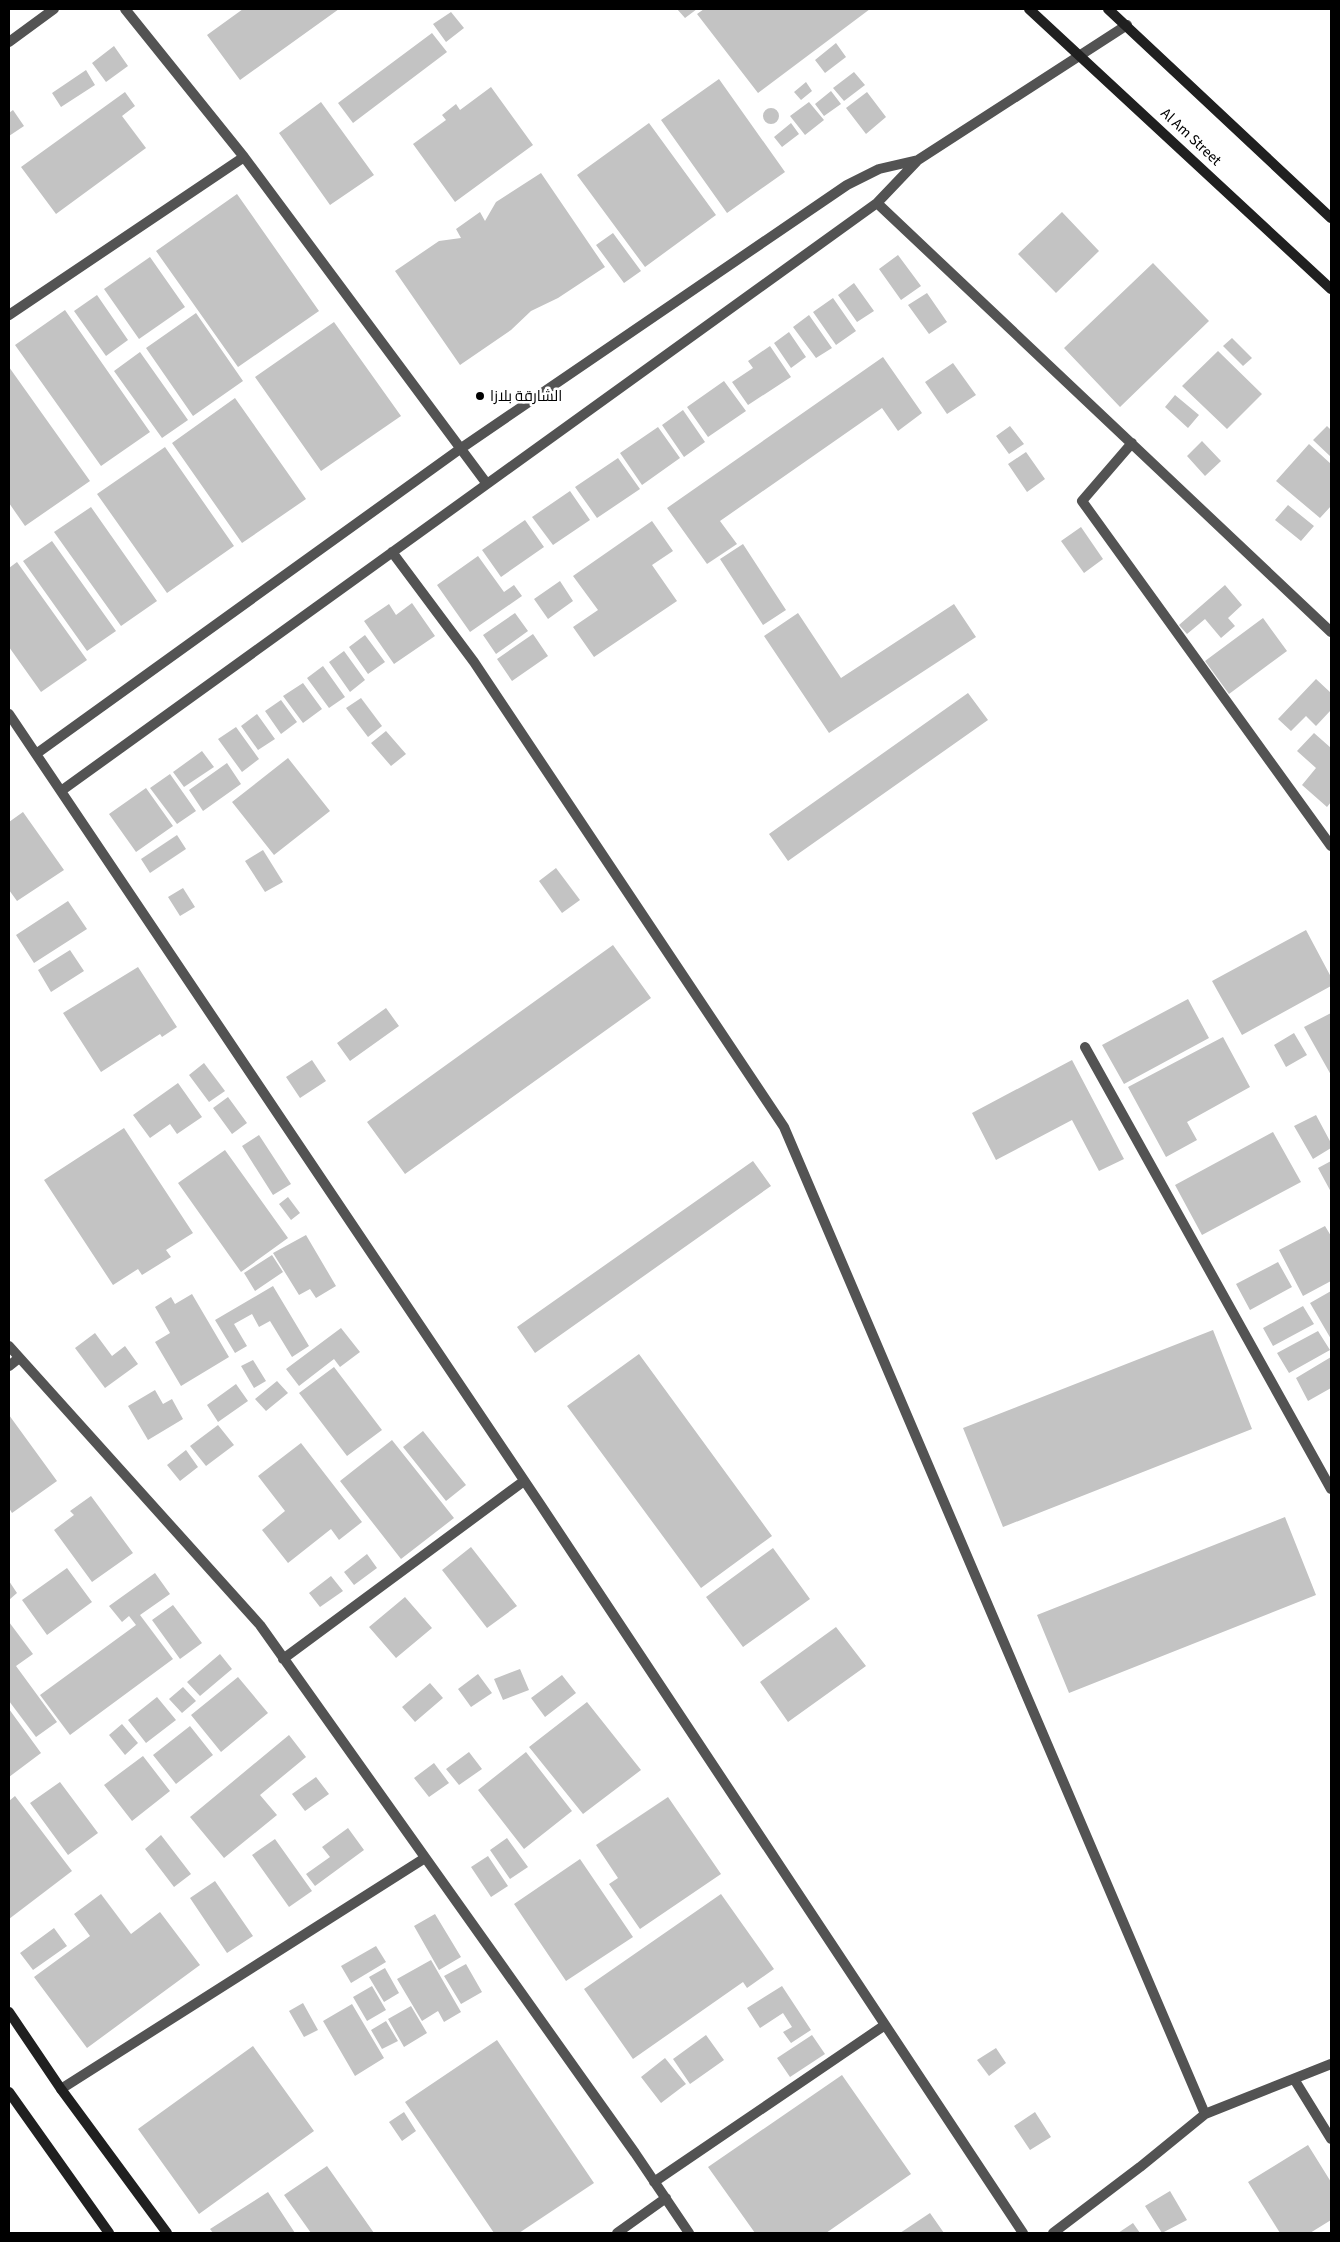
<svg xmlns="http://www.w3.org/2000/svg" width="1340" height="2242" font-family="'Source Sans 3',Cairo,sans-serif">
<rect width="100%" height="100%" fill="#fff"/>
<path fill="#c3c3c3" d="M 243,9 L 339,9 L 240,80 L 207,35 Z
M 677,9 L 697,9 L 685,18 Z
M 704,9 L 870,9 L 758,93 L 697,14 Z
M 451,12 L 464,28 L 446,42 L 433,24 Z
M 432,33 L 447,52 L 353,123 L 338,103 Z
M 836,43 L 846,57 L 825,73 L 815,60 Z
M 114,46 L 128,66 L 106,82 L 92,63 Z
M 86,70 L 95,85 L 61,107 L 52,93 Z
M 854,72 L 865,85 L 844,101 L 833,88 Z
M 719,79 L 785,172 L 727,213 L 661,120 Z
M 806,82 L 812,91 L 801,100 L 794,92 Z
M 491,87 L 533,145 L 455,202 L 413,144 L 446,120 L 442,115 L 456,104 L 460,110 Z
M 831,91 L 841,104 L 824,116 L 815,104 Z
M 125,92 L 135,106 L 122,116 L 146,148 L 56,214 L 21,167 Z
M 867,92 L 886,117 L 866,134 L 846,108 Z
M 321,102 L 374,175 L 330,205 L 279,133 Z
M 809,102 L 824,120 L 805,135 L 790,116 Z
M763 116a8 8 0 1 1 16 0a8 8 0 1 1-16 0Z
M 13,110 L 24,126 L 9,136 L 9,113 Z
M 649,123 L 716,215 L 645,267 L 577,175 Z
M 791,123 L 799,134 L 782,147 L 774,137 Z
M 541,173 L 605,267 L 558,298 L 531,311 L 511,330 L 460,365 L 395,271 L 439,241 L 461,238 L 456,229 L 480,212 L 485,221 L 496,202 Z
M 237,194 L 319,311 L 238,367 L 156,251 Z
M 1062,212 L 1099,251 L 1056,293 L 1018,254 Z
M 613,233 L 641,271 L 624,283 L 596,245 Z
M 898,255 L 921,286 L 901,300 L 879,269 Z
M 150,257 L 185,307 L 139,339 L 104,289 Z
M 1153,263 L 1209,321 L 1120,407 L 1064,348 Z
M 854,283 L 874,311 L 857,322 L 838,295 Z
M 927,293 L 947,322 L 929,334 L 908,305 Z
M 97,295 L 128,340 L 106,356 L 74,311 Z
M 833,298 L 856,331 L 836,345 L 813,312 Z
M 65,310 L 150,432 L 101,466 L 15,345 Z
M 196,313 L 243,381 L 193,416 L 146,348 Z
M 809,315 L 832,348 L 816,358 L 793,327 Z
M 334,322 L 401,416 L 321,471 L 255,377 Z
M 789,332 L 806,357 L 791,368 L 774,343 Z
M 1232,338 L 1252,358 L 1243,366 L 1223,346 Z
M 770,346 L 791,377 L 748,405 L 732,382 L 753,368 L 748,361 Z
M 1218,351 L 1262,394 L 1227,429 L 1182,386 Z
M 140,352 L 188,420 L 162,438 L 114,371 Z
M 883,357 L 922,413 L 898,431 L 882,408 L 720,521 L 737,544 L 707,564 L 667,508 Z
M 953,363 L 976,395 L 947,414 L 925,382 Z
M 9,367 L 90,481 L 25,526 L 9,503 Z
M 724,381 L 746,411 L 708,437 L 687,407 Z
M 1175,395 L 1199,415 L 1188,428 L 1165,407 Z
M 235,398 L 306,499 L 242,543 L 172,443 Z
M 683,410 L 705,442 L 684,457 L 662,425 Z
M 1010,426 L 1024,444 L 1009,454 L 996,436 Z
M 1327,426 L 1331,430 L 1331,457 L 1313,440 Z
M 658,427 L 680,458 L 642,485 L 620,453 Z
M 1202,441 L 1221,461 L 1205,476 L 1187,456 Z
M 1309,444 L 1331,464 L 1331,506 L 1320,518 L 1276,481 Z
M 165,447 L 234,546 L 167,593 L 97,494 Z
M 1026,452 L 1045,479 L 1027,492 L 1008,464 Z
M 618,458 L 640,489 L 597,518 L 575,487 Z
M 570,491 L 590,520 L 553,545 L 532,517 Z
M 1288,505 L 1314,526 L 1301,541 L 1275,520 Z
M 91,507 L 157,601 L 121,626 L 54,532 Z
M 525,520 L 544,547 L 501,577 L 482,550 Z
M 652,521 L 673,551 L 652,565 L 677,601 L 594,657 L 573,627 L 598,610 L 573,576 Z
M 1081,527 L 1103,559 L 1084,573 L 1061,541 Z
M 52,541 L 116,631 L 87,651 L 23,561 Z
M 743,544 L 786,610 L 763,625 L 720,559 Z
M 478,556 L 504,592 L 514,585 L 522,596 L 470,632 L 437,585 Z
M 17,562 L 87,660 L 41,692 L 9,647 L 9,568 Z
M 560,581 L 573,601 L 548,619 L 534,599 Z
M 1225,585 L 1242,605 L 1228,618 L 1235,626 L 1221,638 L 1205,619 L 1187,634 L 1179,625 Z
M 412,603 L 435,636 L 394,664 L 364,621 L 389,604 L 396,615 Z
M 954,604 L 976,637 L 829,733 L 764,636 L 798,613 L 841,678 Z
M 515,613 L 528,631 L 496,654 L 483,635 Z
M 1263,618 L 1287,651 L 1229,694 L 1205,661 Z
M 533,634 L 548,656 L 512,681 L 497,659 Z
M 365,635 L 385,662 L 368,674 L 349,647 Z
M 344,651 L 365,680 L 350,692 L 329,662 Z
M 323,666 L 345,697 L 329,708 L 307,678 Z
M 1316,679 L 1331,693 L 1331,710 L 1316,726 L 1306,716 L 1291,731 L 1278,719 Z
M 303,683 L 322,709 L 303,723 L 283,696 Z
M 968,693 L 988,720 L 788,861 L 769,834 Z
M 361,698 L 382,726 L 368,737 L 346,708 Z
M 281,700 L 297,722 L 281,734 L 265,711 Z
M 257,714 L 275,739 L 258,750 L 241,726 Z
M 236,727 L 259,759 L 242,772 L 218,739 Z
M 386,731 L 406,754 L 391,766 L 371,743 Z
M 1314,733 L 1331,748 L 1331,802 L 1327,807 L 1302,785 L 1316,768 L 1297,751 Z
M 202,751 L 214,767 L 184,787 L 173,772 Z
M 288,758 L 330,811 L 274,855 L 232,802 Z
M 227,763 L 241,784 L 203,811 L 189,790 Z
M 170,774 L 196,811 L 177,824 L 150,788 Z
M 146,788 L 173,826 L 136,852 L 109,814 Z
M 23,812 L 64,870 L 17,901 L 9,890 L 9,822 Z
M 177,835 L 186,849 L 150,873 L 141,859 Z
M 263,850 L 283,882 L 265,892 L 245,861 Z
M 556,868 L 580,900 L 562,913 L 539,881 Z
M 183,888 L 195,907 L 180,916 L 168,897 Z
M 68,901 L 87,929 L 34,963 L 16,935 Z
M 1306,930 L 1331,977 L 1331,986 L 1242,1035 L 1212,981 Z
M 613,945 L 651,998 L 405,1174 L 367,1122 Z
M 70,950 L 84,971 L 51,992 L 38,970 Z
M 138,967 L 177,1027 L 162,1037 L 160,1034 L 101,1072 L 63,1013 Z
M 1188,999 L 1209,1038 L 1124,1084 L 1102,1045 Z
M 386,1008 L 399,1026 L 350,1061 L 337,1043 Z
M 1331,1013 L 1331,1075 L 1304,1027 Z
M 1294,1033 L 1307,1055 L 1286,1067 L 1274,1045 Z
M 1223,1037 L 1250,1087 L 1187,1122 L 1197,1140 L 1166,1157 L 1128,1087 Z
M 312,1060 L 326,1081 L 300,1098 L 286,1077 Z
M 1072,1060 L 1124,1159 L 1099,1171 L 1072,1120 L 996,1160 L 972,1113 Z
M 204,1063 L 225,1091 L 209,1102 L 189,1075 Z
M 178,1083 L 202,1117 L 177,1134 L 170,1124 L 150,1138 L 133,1115 Z
M 228,1097 L 247,1123 L 232,1134 L 213,1108 Z
M 1316,1115 L 1331,1143 L 1331,1148 L 1313,1159 L 1294,1126 Z
M 124,1128 L 193,1233 L 166,1250 L 171,1257 L 142,1275 L 138,1269 L 113,1285 L 44,1180 Z
M 1273,1132 L 1301,1182 L 1202,1235 L 1175,1185 Z
M 259,1135 L 291,1184 L 273,1195 L 242,1146 Z
M 225,1150 L 288,1238 L 241,1272 L 178,1183 Z
M 753,1161 L 771,1186 L 535,1353 L 517,1327 Z
M 1331,1161 L 1331,1192 L 1318,1168 Z
M 288,1197 L 300,1213 L 291,1220 L 279,1204 Z
M 1325,1226 L 1331,1236 L 1331,1281 L 1303,1296 L 1279,1250 Z
M 306,1235 L 336,1286 L 316,1298 L 310,1289 L 299,1295 L 273,1253 Z
M 272,1255 L 283,1272 L 255,1291 L 244,1273 Z
M 1278,1262 L 1292,1287 L 1250,1310 L 1236,1284 Z
M 273,1286 L 309,1346 L 292,1357 L 270,1321 L 259,1327 L 252,1314 L 234,1324 L 247,1346 L 235,1353 L 215,1320 Z
M 1331,1291 L 1331,1339 L 1310,1303 Z
M 192,1294 L 229,1357 L 181,1386 L 155,1342 L 170,1333 L 155,1307 L 171,1297 L 175,1304 Z
M 1303,1306 L 1314,1324 L 1273,1346 L 1263,1328 Z
M 341,1328 L 360,1352 L 340,1367 L 334,1359 L 299,1386 L 286,1369 Z
M 1213,1330 L 1252,1429 L 1003,1527 L 963,1428 Z
M 1318,1331 L 1330,1350 L 1289,1373 L 1277,1353 Z
M 95,1333 L 112,1356 L 125,1346 L 138,1364 L 105,1388 L 75,1348 Z
M 639,1354 L 772,1536 L 701,1588 L 567,1406 Z
M 1331,1357 L 1331,1388 L 1308,1401 L 1296,1378 Z
M 253,1360 L 266,1381 L 254,1388 L 241,1366 Z
M 334,1367 L 382,1430 L 347,1456 L 299,1393 Z
M 277,1381 L 288,1393 L 266,1411 L 255,1399 Z
M 236,1384 L 248,1401 L 218,1422 L 207,1405 Z
M 155,1390 L 163,1404 L 172,1399 L 183,1419 L 148,1440 L 128,1406 Z
M 9,1415 L 57,1481 L 12,1513 L 9,1508 Z
M 218,1425 L 234,1445 L 206,1466 L 190,1446 Z
M 423,1431 L 466,1485 L 446,1501 L 403,1447 Z
M 392,1440 L 454,1518 L 401,1559 L 340,1481 Z
M 301,1443 L 362,1522 L 339,1540 L 331,1529 L 288,1563 L 262,1530 L 285,1511 L 258,1476 Z
M 186,1450 L 198,1467 L 180,1481 L 167,1465 Z
M 91,1496 L 133,1553 L 92,1582 L 54,1530 L 74,1515 L 70,1511 Z
M 1285,1517 L 1316,1595 L 1069,1693 L 1037,1615 Z
M 471,1547 L 517,1606 L 487,1628 L 442,1570 Z
M 773,1548 L 810,1599 L 743,1647 L 706,1597 Z
M 367,1554 L 377,1568 L 354,1585 L 344,1572 Z
M 67,1568 L 92,1602 L 47,1635 L 22,1600 Z
M 155,1573 L 170,1594 L 140,1615 L 173,1659 L 70,1735 L 40,1695 L 136,1625 L 129,1616 L 122,1622 L 109,1606 Z
M 331,1576 L 343,1591 L 320,1607 L 309,1593 Z
M 9,1581 L 17,1593 L 9,1600 Z
M 405,1597 L 432,1628 L 396,1658 L 369,1627 Z
M 173,1605 L 202,1643 L 180,1659 L 152,1620 Z
M 9,1622 L 33,1654 L 16,1666 L 57,1722 L 36,1737 L 9,1701 Z
M 836,1627 L 866,1666 L 788,1722 L 760,1682 Z
M 220,1654 L 232,1669 L 200,1696 L 187,1682 Z
M 520,1669 L 529,1690 L 503,1700 L 494,1679 Z
M 478,1674 L 492,1693 L 471,1707 L 458,1689 Z
M 562,1675 L 576,1693 L 545,1717 L 531,1698 Z
M 238,1677 L 268,1713 L 221,1752 L 191,1715 Z
M 430,1683 L 443,1698 L 415,1722 L 402,1707 Z
M 183,1687 L 196,1701 L 182,1713 L 169,1699 Z
M 157,1697 L 176,1720 L 146,1743 L 128,1720 Z
M 587,1702 L 641,1770 L 583,1814 L 529,1747 Z
M 9,1709 L 41,1753 L 9,1777 Z
M 122,1724 L 138,1743 L 125,1755 L 109,1735 Z
M 190,1726 L 213,1755 L 176,1784 L 153,1755 Z
M 289,1735 L 306,1757 L 260,1795 L 277,1815 L 224,1858 L 190,1817 Z
M 469,1752 L 482,1769 L 459,1785 L 446,1769 Z
M 526,1752 L 572,1811 L 524,1849 L 478,1790 Z
M 143,1756 L 170,1791 L 132,1821 L 104,1785 Z
M 434,1763 L 449,1783 L 429,1797 L 414,1778 Z
M 316,1777 L 329,1794 L 305,1811 L 292,1794 Z
M 60,1782 L 98,1833 L 68,1855 L 30,1803 Z
M 15,1796 L 72,1871 L 9,1919 L 9,1801 Z
M 668,1797 L 721,1874 L 640,1929 L 609,1884 L 618,1878 L 596,1845 Z
M 348,1828 L 364,1850 L 315,1886 L 306,1874 L 330,1857 L 322,1847 Z
M 161,1835 L 191,1874 L 174,1887 L 145,1849 Z
M 507,1838 L 528,1867 L 510,1879 L 490,1850 Z
M 275,1839 L 312,1891 L 289,1907 L 252,1855 Z
M 488,1856 L 508,1886 L 491,1897 L 471,1867 Z
M 580,1859 L 633,1937 L 566,1981 L 514,1904 Z
M 215,1881 L 253,1936 L 227,1953 L 190,1898 Z
M 101,1894 L 131,1934 L 160,1912 L 200,1965 L 87,2048 L 34,1977 L 90,1936 L 74,1914 Z
M 721,1894 L 774,1969 L 747,1988 L 743,1982 L 633,2059 L 584,1989 Z
M 435,1914 L 461,1957 L 439,1970 L 414,1926 Z
M 54,1928 L 67,1946 L 33,1970 L 20,1953 Z
M 376,1946 L 386,1962 L 351,1983 L 341,1966 Z
M 431,1960 L 461,2012 L 444,2022 L 438,2011 L 422,2021 L 397,1979 Z
M 466,1964 L 482,1992 L 461,2004 L 444,1976 Z
M 385,1968 L 399,1993 L 384,2002 L 369,1977 Z
M 372,1986 L 386,2010 L 367,2021 L 353,1997 Z
M 782,1986 L 811,2030 L 791,2043 L 783,2032 L 792,2027 L 783,2013 L 760,2028 L 747,2008 Z
M 303,2003 L 318,2030 L 304,2037 L 289,2011 Z
M 352,2004 L 384,2058 L 355,2076 L 323,2021 Z
M 411,2006 L 427,2033 L 404,2047 L 388,2019 Z
M 386,2021 L 398,2041 L 382,2049 L 371,2030 Z
M 706,2035 L 724,2060 L 690,2084 L 673,2059 Z
M 812,2035 L 825,2054 L 790,2077 L 777,2058 Z
M 497,2040 L 594,2183 L 519,2233 L 494,2233 L 405,2102 Z
M 253,2046 L 314,2131 L 199,2214 L 138,2129 Z
M 996,2048 L 1006,2063 L 989,2076 L 977,2060 Z
M 665,2058 L 686,2084 L 661,2103 L 641,2077 Z
M 842,2075 L 911,2174 L 826,2233 L 755,2233 L 708,2167 Z
M 404,2112 L 416,2131 L 402,2141 L 389,2122 Z
M 1035,2112 L 1051,2137 L 1030,2150 L 1014,2126 Z
M 1308,2145 L 1331,2182 L 1331,2220 L 1310,2233 L 1280,2233 L 1248,2182 Z
M 327,2166 L 374,2233 L 311,2233 L 284,2195 Z
M 1170,2191 L 1187,2220 L 1162,2233 L 1145,2206 Z
M 268,2192 L 295,2233 L 213,2233 L 210,2229 Z
M 930,2213 L 944,2233 L 900,2233 Z
M 1133,2223 L 1140,2233 L 1118,2233 Z"/>
<g fill="none" stroke-linecap="round" stroke-linejoin="round">
<path stroke="#535353" stroke-width="10" d="M 125,9 L 244,157 L 487,484
M 9,42 L 54,9
M 877,203 L 1331,632
M 9,315 L 244,157
M 1132,443 L 1082,501 L 1331,846
M 392,552 L 474,662 L 784,1127 L 1205,2114 L 1140,2167 L 1053,2233
M 9,714 L 540,1504 L 1023,2233
M 36,754 L 460,449 L 847,185 L 879,169 L 918,160
M 61,791 L 877,203 L 918,160 L 1127,25
M 1085,1047 L 1331,1489
M 9,1346 L 260,1625 L 635,2153 L 689,2233
M 9,1366 L 19,1358
M 283,1659 L 524,1481
M 1294,2079 L 1331,2139
M 61,2089 L 425,1858
M 1205,2114 L 1331,2064
M 654,2182 L 885,2025
M 617,2233 L 666,2198"/>
<path stroke="#202020" stroke-width="10" d="M 1029,9 L 1331,289
M 1108,9 L 1331,218
M 9,2012 L 61,2089 L 167,2233
M 9,2092 L 109,2233"/>
</g>
<circle fill="#000" stroke="#fff" stroke-width="2" cx="480" cy="396" r="5"/>
<g text-anchor="middle" dominant-baseline="central" stroke-width="5" stroke-linejoin="round" paint-order="stroke">
<g font-size="15" fill="#000" stroke="#fff">
<text transform="translate(1191 137) rotate(43)">Al Am Street</text>
</g>
<g font-size="15" fill="#000" stroke="#fff" text-anchor="start">
<text x="490" y="396">الشارقة بلازا</text>
</g>
</g>
<rect width="1340" height="2242" fill="none" stroke="#000000" stroke-width="20"/>
</svg>
